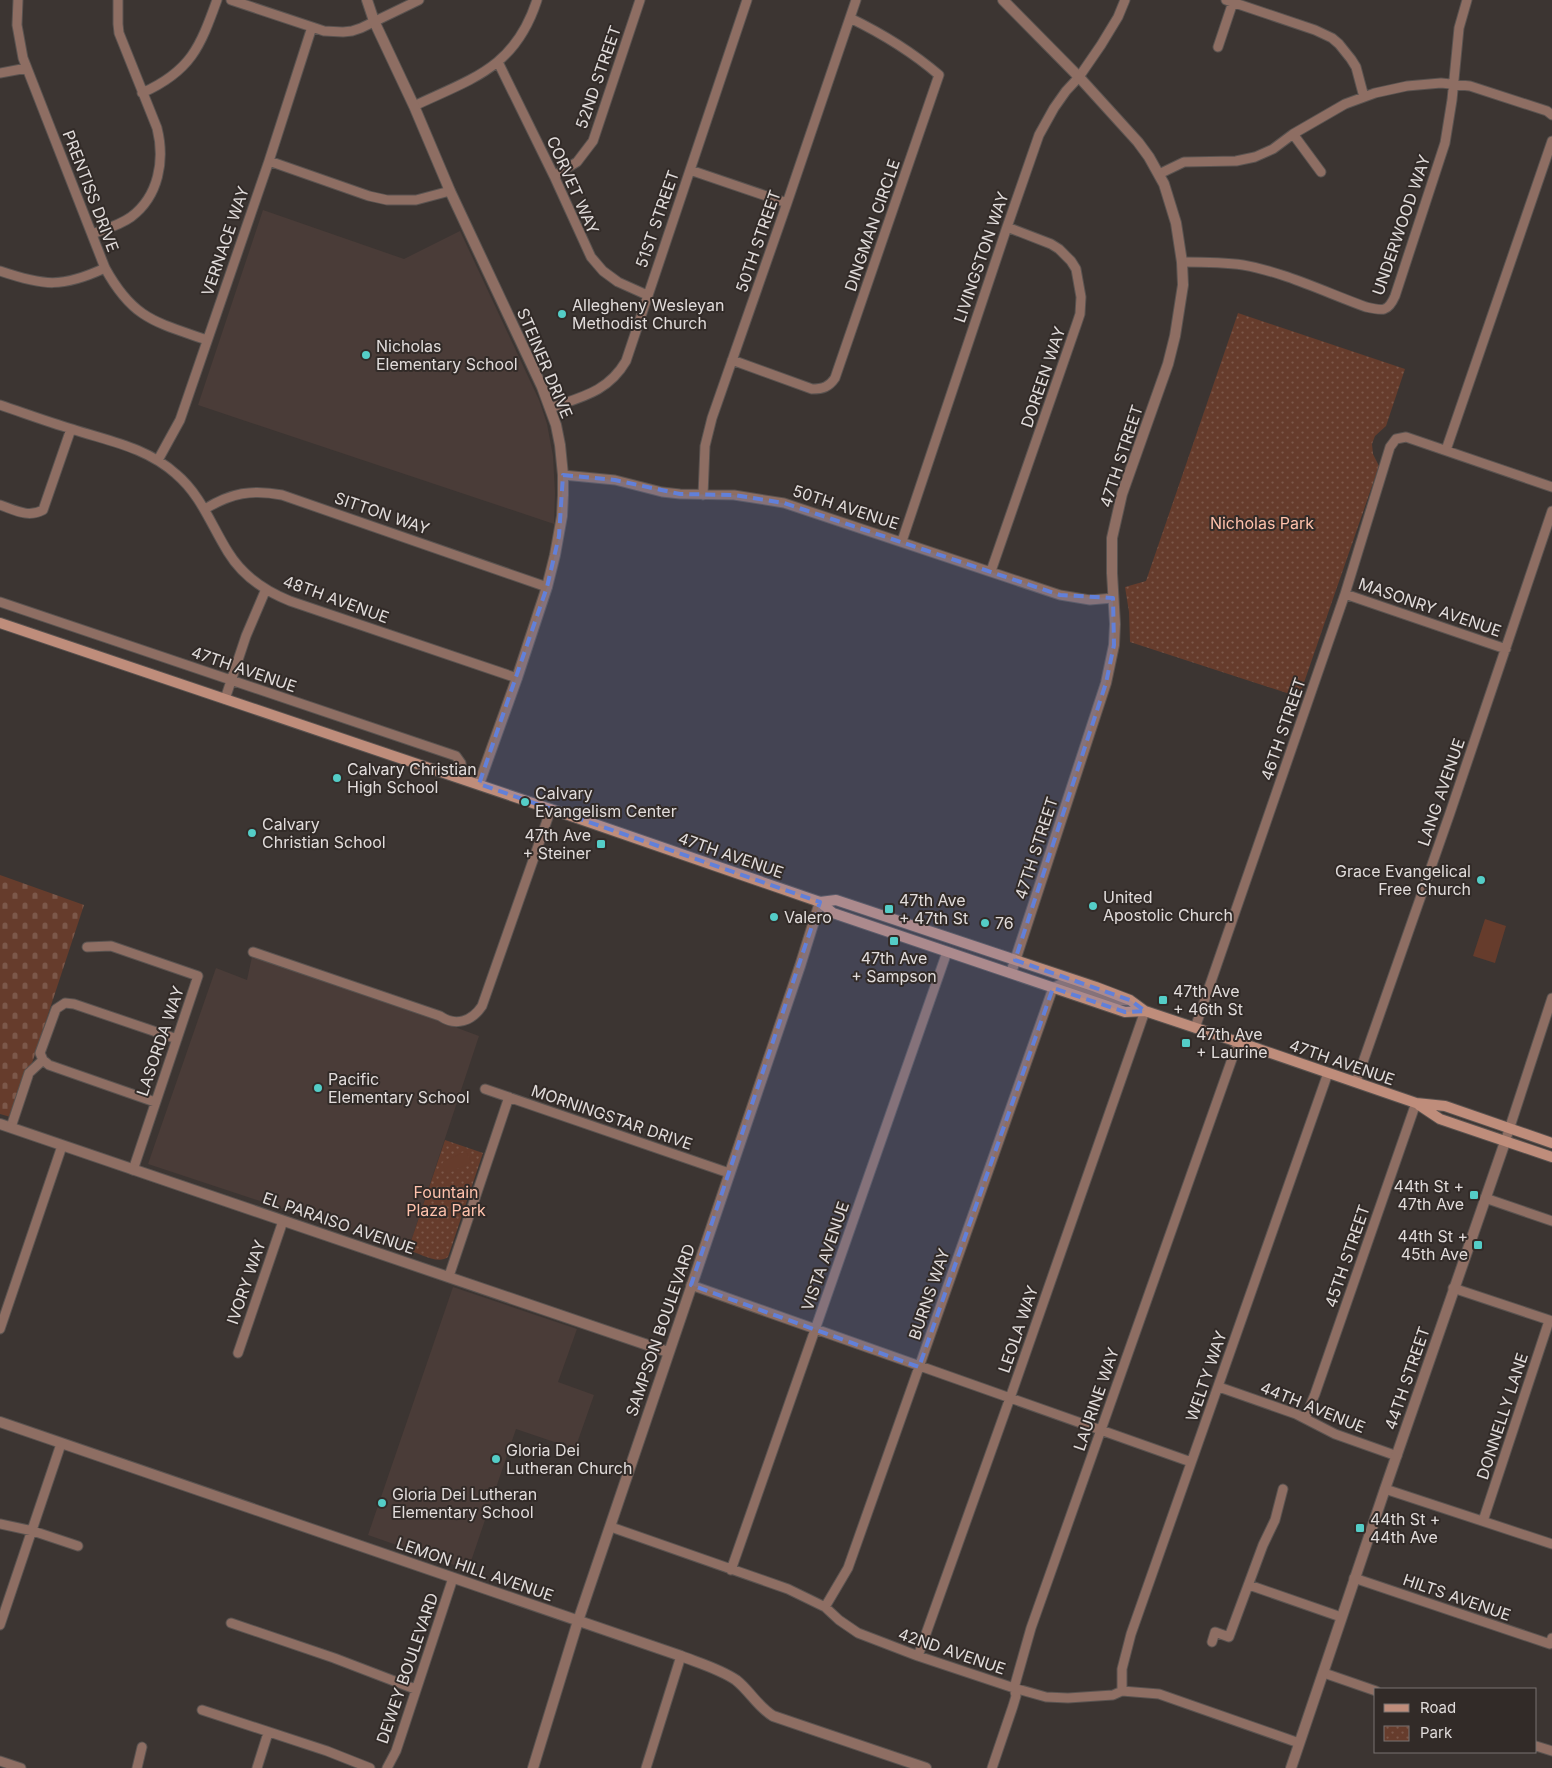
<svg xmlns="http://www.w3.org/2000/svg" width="1552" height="1768" font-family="Inter,sans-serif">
<defs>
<pattern id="cemetery-stones" width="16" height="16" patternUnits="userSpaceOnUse" patternTransform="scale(1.25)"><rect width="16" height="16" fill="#663c2c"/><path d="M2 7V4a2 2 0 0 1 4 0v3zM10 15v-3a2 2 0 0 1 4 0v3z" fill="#7c584a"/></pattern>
<pattern id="park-dots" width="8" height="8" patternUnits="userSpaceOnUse" patternTransform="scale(1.25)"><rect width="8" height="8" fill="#663c2c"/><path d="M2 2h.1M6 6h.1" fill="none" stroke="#7c584a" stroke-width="1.8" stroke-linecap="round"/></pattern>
</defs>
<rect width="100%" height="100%" fill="#3c3532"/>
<path fill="#4a3c38" d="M 263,210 L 404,259 L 460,231 L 539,400 L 547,424 L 553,456 L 555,493 L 554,524 L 198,405 Z
M 253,952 L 479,1036 L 408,1250 L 148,1164 L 216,968 L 247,980 Z
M 453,1287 L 577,1329 L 558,1382 L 594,1395 L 575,1449 L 516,1429 L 468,1570 L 368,1535 Z"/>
<path fill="url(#cemetery-stones)" d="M 0,875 L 84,905 L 14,1118 L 0,1114 Z"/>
<path fill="url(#park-dots)" d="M 1238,313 L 1405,369 L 1386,426 L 1375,436 L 1372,444 L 1373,454 L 1379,466 L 1299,697 L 1130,642 L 1129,612 L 1125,587 L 1146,581 Z
M 445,1140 L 483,1153 L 448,1257 C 438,1265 419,1253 408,1250 Z"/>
<path fill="#663c2c" d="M 1485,919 L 1506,926 L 1495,963 L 1473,956 Z
M 466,1151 L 471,1162 L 447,1174 L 442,1164 L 443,1162 Z"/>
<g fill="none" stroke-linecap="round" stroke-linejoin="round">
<defs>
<path id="minor" d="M 18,0 L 17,25 L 23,58 L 105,268 C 133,319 155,322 207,340
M 231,0 L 324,31 L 343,32 L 352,31 L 361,28 L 419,0
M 1226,0 L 1315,30 L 1332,38 L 1339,44 L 1351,59 L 1356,67 L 1364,97
M 1218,47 L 1233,2
M 498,62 L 554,176 L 591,257 L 603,271 L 618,282 L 647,295
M 0,73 L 27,68
M 142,93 C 191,71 200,47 217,0
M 414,106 C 473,78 515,68 537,0
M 1293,134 L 1321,172
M 269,161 L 369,196 L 387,200 L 416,200 L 450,191
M 690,170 L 787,203
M 1159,174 L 1184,162 L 1236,161 L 1255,157 L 1273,149 L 1293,134 L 1345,104 L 1375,93 L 1407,86 L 1441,83 L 1470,86 L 1547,111 L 1552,115
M 554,176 L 577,162 L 593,141 L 640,0
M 92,234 C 106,229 120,225 131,217 C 159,196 165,160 157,128 L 119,33 L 118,24 L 118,0
M 1182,262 C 1203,262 1223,262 1243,265 C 1284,272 1327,293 1366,307 C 1383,311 1388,312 1395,296 L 1445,143 L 1452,100 L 1459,28 L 1467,0
M 0,271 C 44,286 62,288 105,268
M 732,360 L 812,389 C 823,389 829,387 835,378 L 939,75 C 911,51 883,34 850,18
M 0,405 C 24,413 48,422 72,429 C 108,441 146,447 176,474 C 201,495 211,525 228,552 C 242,575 265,591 290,601 L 517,678
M 550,408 C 581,397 608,392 626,361 L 747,0
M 1446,450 L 1552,141
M 158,460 L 180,420 L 269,161 L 312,27
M 563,475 L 615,480 L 662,492 L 680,494 L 734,495 L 784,503 L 1060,595 L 1090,600 L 1113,598
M 703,495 L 705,446 L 712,418 L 787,203 L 856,0
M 0,505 C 15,510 28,518 43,510 L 71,429
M 205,509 C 231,493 252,489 282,495 L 547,587
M 902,541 L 1007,227 L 1039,135 L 1054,108 L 1066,91 L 1079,77 L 1101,45 L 1118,17 L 1125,0
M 991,571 L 1077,323 L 1080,314 L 1081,297 L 1076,269 L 1071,261 L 1059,249 L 1051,244 L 1007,227
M 1345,594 L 1506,649
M 0,602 L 456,756 L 461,763 L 463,779
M 225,699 L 246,636 L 266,589
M 87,947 L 111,946 L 198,976 L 133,1170
M 253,952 L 440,1016 C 456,1027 472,1021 482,1006 L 551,809
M 1195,1028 L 1345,594 L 1390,447 L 1396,439 L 1406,437 L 1552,487
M 1356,1082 L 1450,813 L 1552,511
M 485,1089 L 729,1173
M 155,1102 L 49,1065 L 43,1060 L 40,1053 L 56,1009 L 65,1003 L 74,1004 L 177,1039
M 11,1127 L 29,1073 L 43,1060
M 1505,1142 L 1552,998
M 1485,1198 L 1552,1221
M 449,1276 L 509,1097
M 691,1285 L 1191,1462
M 1453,1288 L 1552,1321
M 0,1329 L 62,1146
M 238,1353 L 283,1221
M 1219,1387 L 1296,1414 L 1335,1434 L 1397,1456
M 1305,1418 L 1315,1394 L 1416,1103
M 1385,1489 L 1552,1544
M 1483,1521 L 1549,1321
M 0,1524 L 33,1531 L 78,1546
M 611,1527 L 788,1589 L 825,1607 L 839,1620 L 858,1633 L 918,1656 L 1014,1688 L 1046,1697 L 1068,1698 L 1113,1695 L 1122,1691 L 1159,1694 L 1299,1743
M 731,1570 L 947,952
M 1354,1578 L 1550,1644 L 1552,1638
M 1249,1585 L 1341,1617
M 825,1607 L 848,1568 L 1053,988
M 231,1623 L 334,1658 L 415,1689
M 0,1625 L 61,1444
M 1212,1642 L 1215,1632 L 1229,1637 L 1263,1545 L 1275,1520 L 1283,1489
M 918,1656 L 1010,1398 L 1145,1011
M 1324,1673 L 1376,1691
M 1122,1691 L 1122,1669 L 1131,1634 L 1328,1073
M 202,1710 L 327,1751 L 370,1768
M 1536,1746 L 1552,1751
M 0,1761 L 21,1768
M 137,1768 L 142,1747
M 257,1768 L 268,1733
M 387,1768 L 396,1751 L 453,1578
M 646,1768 L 681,1656
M 992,1768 L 1013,1706 L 1016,1696 L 1014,1688 L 1031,1628 L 1238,1042"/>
<path id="tertiary" d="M 367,0 L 374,21 L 414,106 L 450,191 L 542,387 L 556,425 L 560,445 L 563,475 L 563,495 L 562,516 L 555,555 L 547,587 L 517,678 L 479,784
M 1003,0 L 1079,77 L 1138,142 L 1149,157 L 1164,184 L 1176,223 L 1182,262 L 1183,285 L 1175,336 L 1168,364 L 1122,494 L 1112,538 L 1112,573 L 1115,624 L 1114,645 L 1106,683 L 1011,973
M 1053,988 L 1062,984 L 1110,1000 L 1127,1000
M 0,1124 L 668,1352
M 0,1422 L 681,1656 C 699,1663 720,1669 736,1680 C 750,1691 757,1706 773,1716 L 926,1768
M 533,1768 L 578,1621 L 800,966 L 820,902
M 1291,1768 L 1385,1489 L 1505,1142"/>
<path id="secondary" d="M 0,623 L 580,819 L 820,902 L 833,913 L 1125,1012 L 1145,1011
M 820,902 L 836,900 L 866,910 L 1096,987 L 1130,1000 L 1145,1011 L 1256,1048 L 1416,1103 L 1445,1106 L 1552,1143
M 1419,1105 L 1440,1119 L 1552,1157"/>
</defs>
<use href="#minor" stroke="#5a5350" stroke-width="11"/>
<use href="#tertiary" stroke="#5a5350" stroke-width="12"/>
<use href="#secondary" stroke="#5a5350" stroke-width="12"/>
<use href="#minor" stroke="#8e6e63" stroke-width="9"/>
<use href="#tertiary" stroke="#8e6e63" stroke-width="10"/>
<use href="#secondary" stroke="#bf8d7b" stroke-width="10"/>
</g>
<path fill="#6280d9" fill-opacity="0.2" stroke="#6280d9" stroke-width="4" stroke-dasharray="10 6" stroke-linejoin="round" d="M 563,475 L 615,480 L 680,494 L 734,495 L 784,503 L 1060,595 L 1113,598 L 1114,645 L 1106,683 L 1015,960 L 1130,1000 L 1145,1011 L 1125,1012 L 1053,988 L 919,1367 L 691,1285 L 820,902 L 479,784 L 547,587 L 559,536 Z"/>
<g fill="#54cdc7" stroke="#322b28" stroke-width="2">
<circle cx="562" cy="314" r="5"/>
<circle cx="366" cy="355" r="5"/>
<circle cx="337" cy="778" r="5"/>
<circle cx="525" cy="802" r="5"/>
<circle cx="252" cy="833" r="5"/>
<rect x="596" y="839" width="10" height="10" rx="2.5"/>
<circle cx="1481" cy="880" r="5"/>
<circle cx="1093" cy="906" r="5"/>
<rect x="884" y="904" width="10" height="10" rx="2.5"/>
<circle cx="774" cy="917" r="5"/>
<circle cx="985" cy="923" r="5"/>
<rect x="889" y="936" width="10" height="10" rx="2.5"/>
<rect x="1158" y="995" width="10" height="10" rx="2.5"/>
<rect x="1181" y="1038" width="10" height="10" rx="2.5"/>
<circle cx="318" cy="1088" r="5"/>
<rect x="1469" y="1190" width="10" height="10" rx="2.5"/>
<rect x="1473" y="1240" width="10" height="10" rx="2.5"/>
<circle cx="496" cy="1459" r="5"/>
<circle cx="382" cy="1503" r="5"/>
<rect x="1355" y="1523" width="10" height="10" rx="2.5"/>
</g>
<g text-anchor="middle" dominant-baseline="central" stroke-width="4" stroke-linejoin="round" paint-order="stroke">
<g font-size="16" fill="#e1dcdb" stroke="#322b28">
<text transform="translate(598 77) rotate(-71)">52ND STREET</text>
<text transform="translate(573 185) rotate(66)">CORVET WAY</text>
<text transform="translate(91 191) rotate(69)">PRENTISS DRIVE</text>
<text transform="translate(657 219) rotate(-71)">51ST STREET</text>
<text transform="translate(872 225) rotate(-71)">DINGMAN CIRCLE</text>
<text transform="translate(1401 225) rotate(-71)">UNDERWOOD WAY</text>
<text transform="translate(225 241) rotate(-71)">VERNACE WAY</text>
<text transform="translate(758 241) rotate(-71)">50TH STREET</text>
<text transform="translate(981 257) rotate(-71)">LIVINGSTON WAY</text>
<text transform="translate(545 363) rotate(67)">STEINER DRIVE</text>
<text transform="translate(1043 377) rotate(-71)">DOREEN WAY</text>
<text transform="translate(1121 456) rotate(-72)">47TH STREET</text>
<text transform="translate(846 507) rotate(18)">50TH AVENUE</text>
<text transform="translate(382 513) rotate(19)">SITTON WAY</text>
<text transform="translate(336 599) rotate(20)">48TH AVENUE</text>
<text transform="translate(1430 607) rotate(19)">MASONRY AVENUE</text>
<text transform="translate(244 669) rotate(19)">47TH AVENUE</text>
<text transform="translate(1283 729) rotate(-71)">46TH STREET</text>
<text transform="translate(1441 792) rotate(-71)">LANG AVENUE</text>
<text transform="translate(1036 848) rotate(-72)">47TH STREET</text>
<text transform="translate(731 855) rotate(19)">47TH AVENUE</text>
<text transform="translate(160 1041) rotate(-71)">LASORDA WAY</text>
<text transform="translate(1342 1062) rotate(19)">47TH AVENUE</text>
<text transform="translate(612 1117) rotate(19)">MORNINGSTAR DRIVE</text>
<text transform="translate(339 1223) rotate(19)">EL PARAISO AVENUE</text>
<text transform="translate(825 1256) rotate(-71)">VISTA AVENUE</text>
<text transform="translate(1347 1256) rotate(-71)">45TH STREET</text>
<text transform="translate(246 1282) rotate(-71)">IVORY WAY</text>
<text transform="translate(929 1294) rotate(-71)">BURNS WAY</text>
<text transform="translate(1018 1329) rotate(-71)">LEOLA WAY</text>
<text transform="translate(660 1330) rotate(-71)">SAMPSON BOULEVARD</text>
<text transform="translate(1206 1376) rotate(-71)">WELTY WAY</text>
<text transform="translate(1407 1378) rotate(-71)">44TH STREET</text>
<text transform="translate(1096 1399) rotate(-71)">LAURINE WAY</text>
<text transform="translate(1313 1407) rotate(22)">44TH AVENUE</text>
<text transform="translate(1502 1416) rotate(-72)">DONNELLY LANE</text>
<text transform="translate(475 1569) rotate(19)">LEMON HILL AVENUE</text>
<text transform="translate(1457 1597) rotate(19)">HILTS AVENUE</text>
<text transform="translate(952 1651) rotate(19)">42ND AVENUE</text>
<text transform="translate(407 1668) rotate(-71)">DEWEY BOULEVARD</text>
</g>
<g font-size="16" fill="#e1dcdb" stroke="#322b28" text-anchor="start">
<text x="572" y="305">Allegheny Wesleyan<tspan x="572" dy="18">Methodist Church</tspan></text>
<text x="376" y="346">Nicholas<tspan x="376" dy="18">Elementary School</tspan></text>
<text x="347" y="769">Calvary Christian<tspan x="347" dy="18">High School</tspan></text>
<text x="535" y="793">Calvary<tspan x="535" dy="18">Evangelism Center</tspan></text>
<text x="262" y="824">Calvary<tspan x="262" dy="18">Christian School</tspan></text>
<text x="591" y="835" text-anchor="end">47th Ave<tspan x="591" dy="18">+ Steiner</tspan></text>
<text x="1471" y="871" text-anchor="end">Grace Evangelical<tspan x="1471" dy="18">Free Church</tspan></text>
<text x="1103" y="897">United<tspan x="1103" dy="18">Apostolic Church</tspan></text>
<text x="899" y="900">47th Ave<tspan x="899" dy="18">+ 47th St</tspan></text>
<text x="784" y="917">Valero</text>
<text x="995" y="923">76</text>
<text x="894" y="958" text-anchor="middle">47th Ave<tspan x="894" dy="18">+ Sampson</tspan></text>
<text x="1173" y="991">47th Ave<tspan x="1173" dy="18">+ 46th St</tspan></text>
<text x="1196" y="1034">47th Ave<tspan x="1196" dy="18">+ Laurine</tspan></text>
<text x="328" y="1079">Pacific<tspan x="328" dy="18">Elementary School</tspan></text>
<text x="1464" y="1186" text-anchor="end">44th St +<tspan x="1464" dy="18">47th Ave</tspan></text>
<text x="1468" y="1236" text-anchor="end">44th St +<tspan x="1468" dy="18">45th Ave</tspan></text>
<text x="506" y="1450">Gloria Dei<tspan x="506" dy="18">Lutheran Church</tspan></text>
<text x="392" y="1494">Gloria Dei Lutheran<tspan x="392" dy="18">Elementary School</tspan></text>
<text x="1370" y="1519">44th St +<tspan x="1370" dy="18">44th Ave</tspan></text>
</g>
<g font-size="16" fill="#ffc2ac" stroke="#322b28">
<text x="1262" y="523">Nicholas Park</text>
<text x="446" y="1192">Fountain<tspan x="446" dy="18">Plaza Park</tspan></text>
</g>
</g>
<rect x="1374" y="1688" width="162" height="65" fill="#322b28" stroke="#787270"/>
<rect x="1384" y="1704" width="25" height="8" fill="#bf8d7b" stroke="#787270"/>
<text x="1420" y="1713" font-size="15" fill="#e1dcdb">Road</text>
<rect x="1384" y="1726" width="25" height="15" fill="url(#park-dots)" stroke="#787270"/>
<text x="1420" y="1738" font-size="15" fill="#e1dcdb">Park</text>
</svg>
